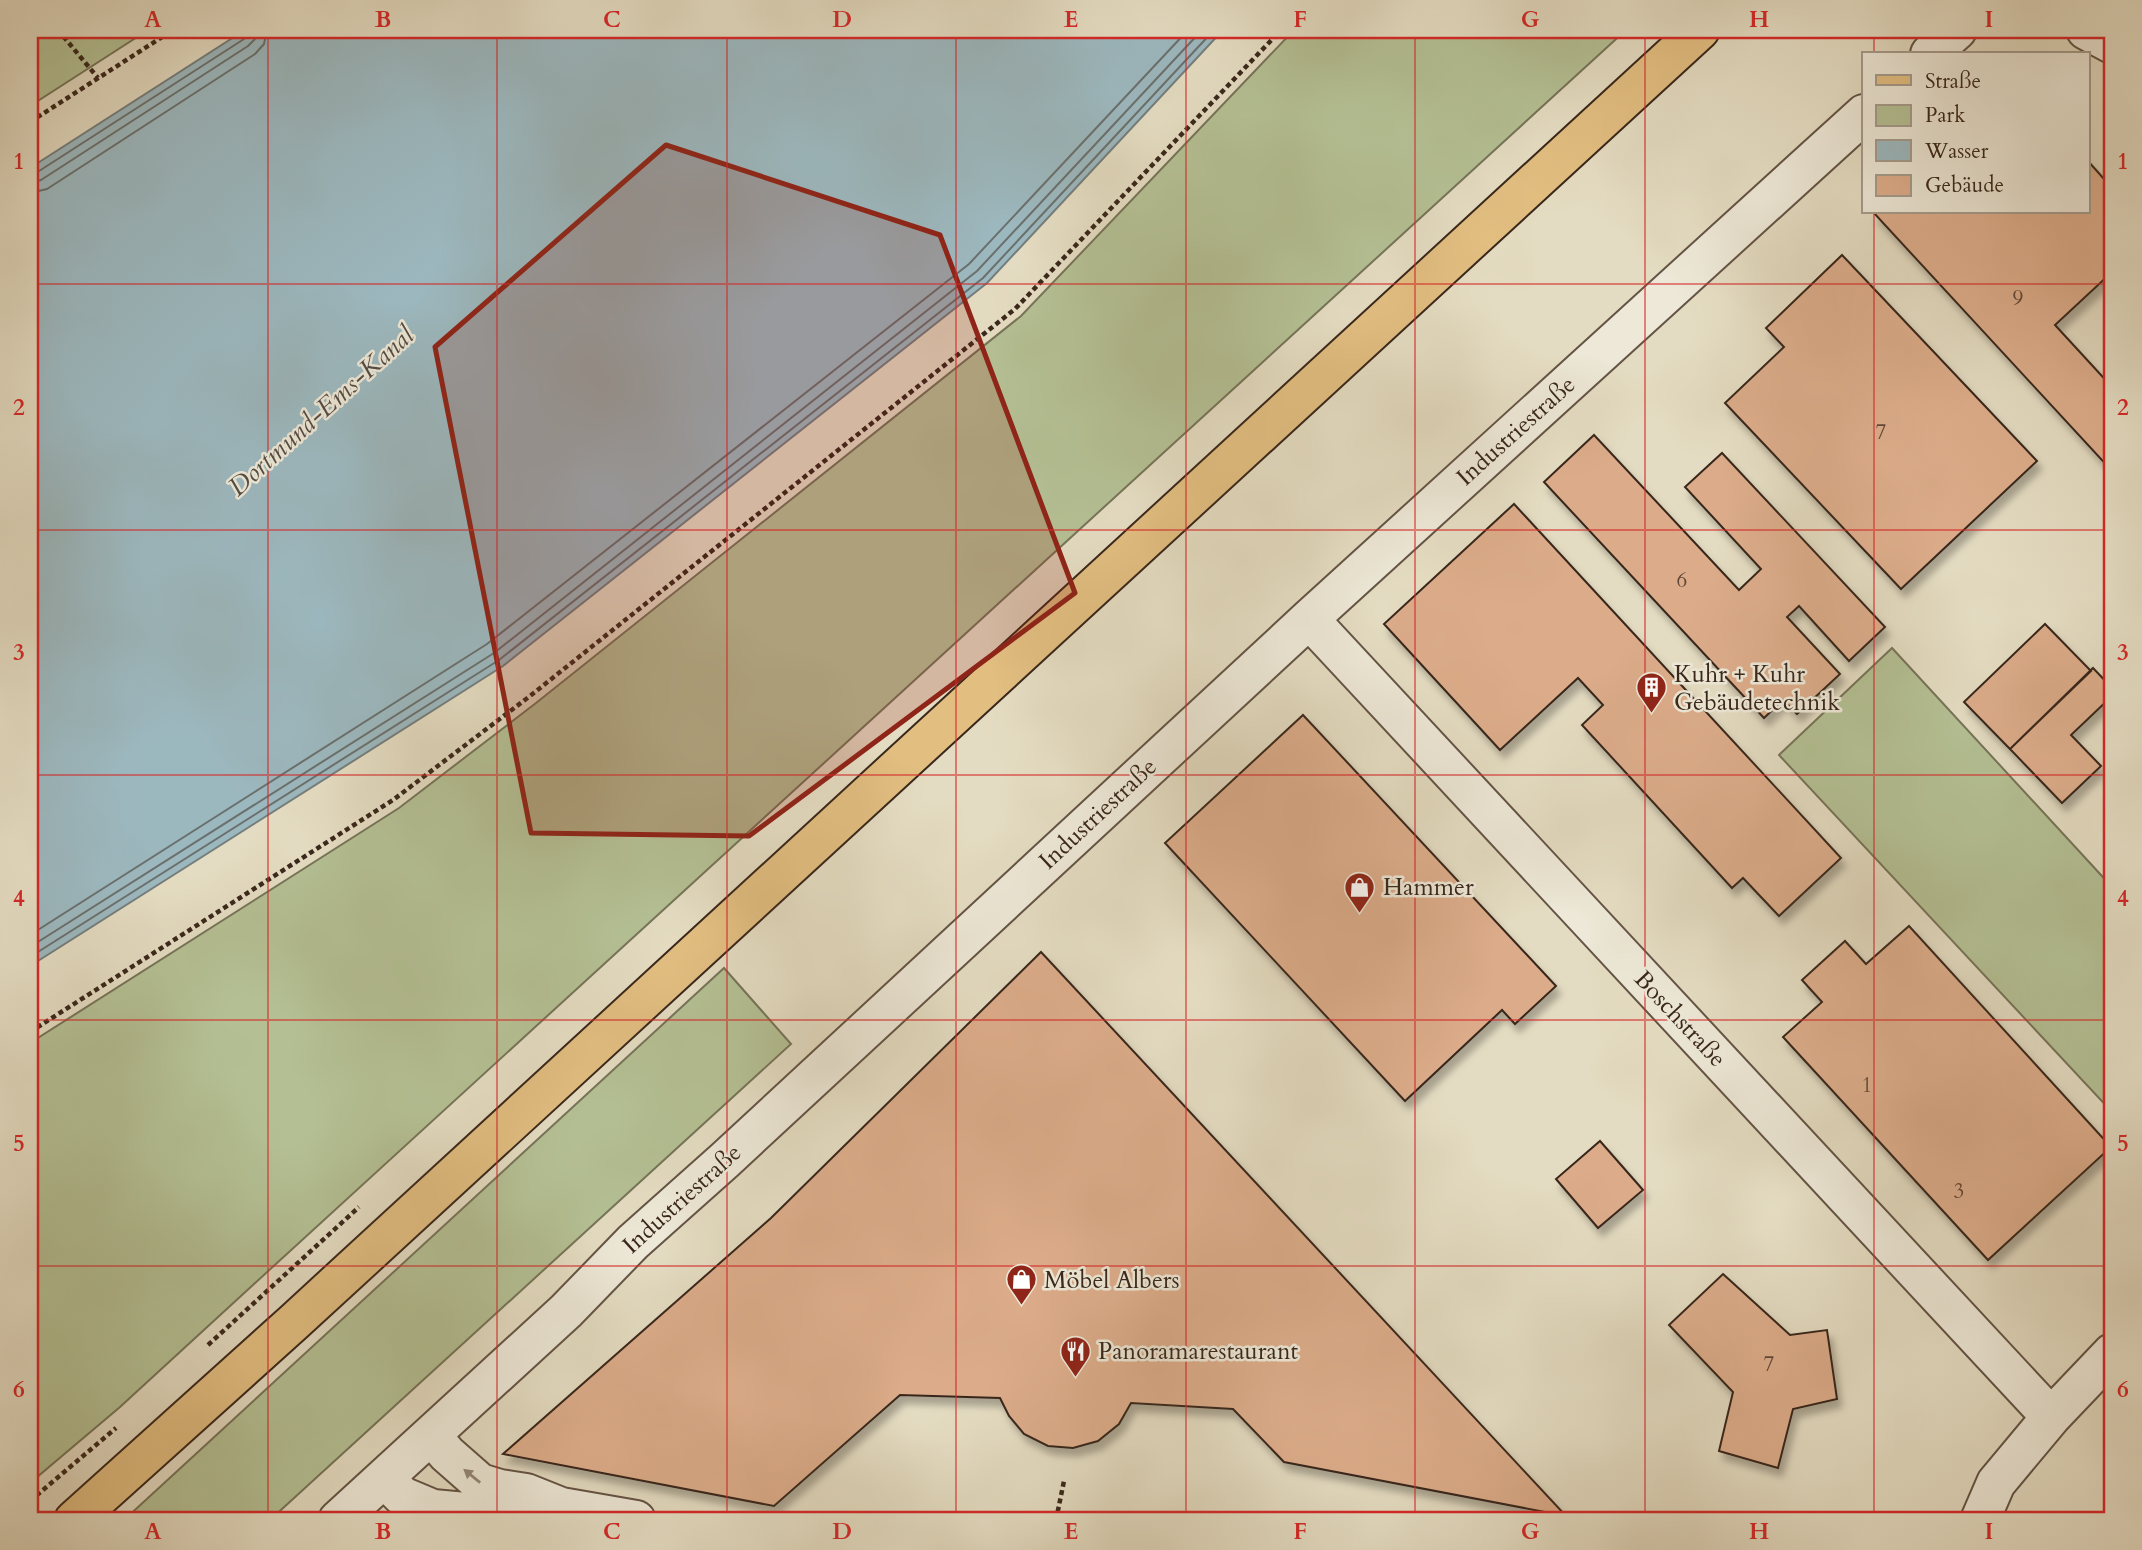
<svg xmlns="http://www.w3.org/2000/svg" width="2142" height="1550" font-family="Cardo,serif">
<defs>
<filter id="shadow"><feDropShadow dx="4.5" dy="8" stdDeviation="3.5" flood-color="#0004"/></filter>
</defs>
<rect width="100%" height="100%" fill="#e4dcc2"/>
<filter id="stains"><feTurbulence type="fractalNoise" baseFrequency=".00286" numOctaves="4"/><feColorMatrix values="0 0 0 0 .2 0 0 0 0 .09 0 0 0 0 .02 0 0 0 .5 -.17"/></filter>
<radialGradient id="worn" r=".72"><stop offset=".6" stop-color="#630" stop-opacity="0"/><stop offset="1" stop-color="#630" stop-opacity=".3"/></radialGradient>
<path fill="#b4c094" stroke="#767458" stroke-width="2" d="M 30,30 L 148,30 L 30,106 Z
M 1294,30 L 1626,30 L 254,1284 L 120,1407 L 30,1483 L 30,1043 L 399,808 L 536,703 L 1021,316 Z
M 1892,648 L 2112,887 L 2112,1112 L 1779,755 Z
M 724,968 L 791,1044 L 270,1520 L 124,1520 Z"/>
<path fill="#9cb8bf" stroke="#747e7d" stroke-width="2" d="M 245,30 L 1223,30 L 987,283 L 503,666 L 30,966 L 30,168 Z"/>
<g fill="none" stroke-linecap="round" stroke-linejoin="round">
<path stroke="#6a706d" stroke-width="2" d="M 30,174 L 36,173 L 244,39 L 247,35 L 247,30
M 30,183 L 41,180 L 248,46 L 255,39 L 256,30
M 30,193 L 47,189 L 255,54 L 264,44 L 267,30
M 30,935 L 487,644 L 969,264 L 1188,30
M 30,947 L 494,653 L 977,271 L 1202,30
M 30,957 L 499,660 L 983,278 L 1214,30"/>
</g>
<path fill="#dcac8a" stroke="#39271b" stroke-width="2" filter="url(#shadow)" d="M 2088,161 L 2112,188 L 2112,272 L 2055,325 L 2112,387 L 2112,471 L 1873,212 L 2088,212 Z
M 1842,255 L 2037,461 L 1901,589 L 1725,403 L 1784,347 L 1766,328 Z
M 1594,435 L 1739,590 L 1761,569 L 1685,487 L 1722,453 L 1885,627 L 1849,661 L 1799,606 L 1787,617 L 1840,674 L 1797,714 L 1783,700 L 1764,718 L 1544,482 Z
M 1514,504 L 1841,858 L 1779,916 L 1743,878 L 1732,888 L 1582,725 L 1603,705 L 1578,678 L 1500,750 L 1384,624 Z
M 2045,624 L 2091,671 L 2010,749 L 1964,702 Z
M 2093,668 L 2112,688 L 2112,696 L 2071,735 L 2101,766 L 2062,803 L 2010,749 Z
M 1303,715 L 1556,986 L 1515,1024 L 1502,1010 L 1405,1101 L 1165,843 Z
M 1909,926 L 2111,1147 L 1988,1260 L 1783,1037 L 1822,1002 L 1802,980 L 1845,941 L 1866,964 Z
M 1041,952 L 1566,1516 L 1284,1462 L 1233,1409 L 1131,1403 L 1119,1424 L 1098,1441 L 1073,1448 L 1048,1446 L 1024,1434 L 1009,1416 L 1000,1398 L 900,1395 L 774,1506 L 503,1454 L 771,1218 Z
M 1600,1141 L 1643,1190 L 1598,1228 L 1556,1179 Z
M 1723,1274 L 1790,1335 L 1827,1330 L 1837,1399 L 1793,1409 L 1778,1468 L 1719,1451 L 1733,1392 L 1669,1325 Z"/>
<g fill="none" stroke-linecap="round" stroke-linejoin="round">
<defs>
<path id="minor" d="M 2086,30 L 2112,44
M 1930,54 L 1957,30
M 1309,619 L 2051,1417
M 431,1435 L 447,1454 L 480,1483 L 500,1489 L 526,1493 L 561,1507 L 636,1520
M 385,1479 L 402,1496 L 433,1509 L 519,1517 L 540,1512
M 338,1520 L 566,1311 L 633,1242 L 725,1160 L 1309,619 L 1864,114
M 1980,1520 L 1996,1483 L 2051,1417 L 2112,1353"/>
<path id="major" d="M 74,1520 L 294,1322 L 1700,30"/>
</defs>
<use href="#minor" stroke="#645445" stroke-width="42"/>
<use href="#major" stroke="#39271b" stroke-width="42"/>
<path stroke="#39271b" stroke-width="4.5" stroke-dasharray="5 3.5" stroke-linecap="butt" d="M 58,30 L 98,78
M 30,122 L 173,30
M 30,1032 L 393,800 L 530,696 L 1015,309 L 1281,30
M 208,1345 L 359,1207
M 30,1501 L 116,1428
M 1056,1520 L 1064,1481"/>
<use href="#minor" stroke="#ede8d7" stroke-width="38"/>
<use href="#major" stroke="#e2be81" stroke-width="38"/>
</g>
<defs><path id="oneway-solid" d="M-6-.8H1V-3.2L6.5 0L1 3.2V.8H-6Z" transform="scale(1.75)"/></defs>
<use fill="#938879" href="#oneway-solid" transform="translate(472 1476) rotate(-141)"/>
<path fill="#8f2418" fill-opacity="0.2" stroke="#8f2418" stroke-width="5" stroke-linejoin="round" d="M 666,145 L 940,235 L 1075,593 L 749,836 L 531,833 L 435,347 Z"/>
<path fill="none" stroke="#d62828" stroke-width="2" stroke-opacity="0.55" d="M 268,30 L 268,1520M 497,30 L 497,1520M 727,30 L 727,1520M 956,30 L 956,1520M 1186,30 L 1186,1520M 1415,30 L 1415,1520M 1645,30 L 1645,1520M 1874,30 L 1874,54M 1874,212 L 1874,1520M 30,284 L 2112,284M 30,530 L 2112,530M 30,775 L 2112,775M 30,1020 L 2112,1020M 30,1266 L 2112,1266"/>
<defs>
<symbol id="building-pin" viewBox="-11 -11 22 30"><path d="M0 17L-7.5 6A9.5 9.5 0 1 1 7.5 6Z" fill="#8f2418" stroke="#ede8d7"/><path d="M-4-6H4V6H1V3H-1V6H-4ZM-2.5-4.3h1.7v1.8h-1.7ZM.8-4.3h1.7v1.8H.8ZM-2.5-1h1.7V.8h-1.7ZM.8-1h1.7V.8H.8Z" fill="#fff"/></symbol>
<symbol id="shop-pin" viewBox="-11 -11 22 30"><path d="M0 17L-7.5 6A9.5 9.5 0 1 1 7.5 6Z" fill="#8f2418" stroke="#ede8d7"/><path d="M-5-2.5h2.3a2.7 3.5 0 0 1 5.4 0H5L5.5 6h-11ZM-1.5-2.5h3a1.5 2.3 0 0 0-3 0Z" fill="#fff"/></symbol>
<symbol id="restaurant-pin" viewBox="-11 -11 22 30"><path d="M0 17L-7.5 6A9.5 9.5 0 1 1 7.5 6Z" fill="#8f2418" stroke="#ede8d7"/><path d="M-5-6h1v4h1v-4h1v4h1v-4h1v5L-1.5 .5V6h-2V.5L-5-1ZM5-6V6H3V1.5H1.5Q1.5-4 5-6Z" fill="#fff"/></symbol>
</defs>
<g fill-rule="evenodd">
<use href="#building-pin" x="1634" y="670" width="35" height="47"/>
<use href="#shop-pin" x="1342" y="870" width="35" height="47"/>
<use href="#shop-pin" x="1004" y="1262" width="35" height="47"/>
<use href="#restaurant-pin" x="1058" y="1334" width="35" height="47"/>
</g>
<g text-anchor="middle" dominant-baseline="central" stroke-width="5" stroke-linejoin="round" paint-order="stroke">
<g font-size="21" fill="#624837">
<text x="2018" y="298">9</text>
<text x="1881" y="432">7</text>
<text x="1682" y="580">6</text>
<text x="1867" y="1085">1</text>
<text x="1959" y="1191">3</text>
<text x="1769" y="1364">7</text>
</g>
<g font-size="24" fill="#39271b" stroke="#ede8d7">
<text transform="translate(1516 431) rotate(-42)">Industriestraße</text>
<text transform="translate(1098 814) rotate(-43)">Industriestraße</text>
<text transform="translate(1680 1019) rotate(47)">Boschstraße</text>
<text transform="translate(682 1199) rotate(-42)">Industriestraße</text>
</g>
<g font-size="24" fill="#39271b" stroke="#ede8d7" text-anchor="start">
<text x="1674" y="674">Kuhr + Kuhr<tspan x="1674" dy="28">Gebäudetechnik</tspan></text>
<text x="1383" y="887">Hammer</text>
<text x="1044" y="1280">Möbel Albers</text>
<text x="1098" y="1351">Panoramarestaurant</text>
</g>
<g font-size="26" font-style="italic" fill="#524b44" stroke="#ede8d7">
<text transform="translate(321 411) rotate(-42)">Dortmund-Ems-Kanal</text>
</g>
</g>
<rect width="2142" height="1550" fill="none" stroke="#e4dcc2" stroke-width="77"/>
<rect x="1862" y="52" width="228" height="161" fill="#ede8d7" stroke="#a59b8c" stroke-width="2"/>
<rect x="1876" y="75" width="35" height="10" fill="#e2be81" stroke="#a59b8c" stroke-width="2"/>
<text x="1925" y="88" font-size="21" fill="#39271b">Straße</text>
<rect x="1876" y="105" width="35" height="21" fill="#b4c094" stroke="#a59b8c" stroke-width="2"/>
<text x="1925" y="122" font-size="21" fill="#39271b">Park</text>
<rect x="1876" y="140" width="35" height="21" fill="#9cb8bf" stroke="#a59b8c" stroke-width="2"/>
<text x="1925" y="158" font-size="21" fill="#39271b">Wasser</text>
<rect x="1876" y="175" width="35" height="21" fill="#dcac8a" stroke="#a59b8c" stroke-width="2"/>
<text x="1925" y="192" font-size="21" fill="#39271b">Gebäude</text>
<rect x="38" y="38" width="2066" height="1474" fill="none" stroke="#d62828" stroke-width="2.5"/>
<g font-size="23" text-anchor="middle" font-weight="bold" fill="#d62828">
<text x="153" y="27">A</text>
<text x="383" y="27">B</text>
<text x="612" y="27">C</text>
<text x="842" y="27">D</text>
<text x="1071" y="27">E</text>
<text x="1300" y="27">F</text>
<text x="1530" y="27">G</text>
<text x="1759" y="27">H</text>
<text x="1989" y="27">I</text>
<text x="19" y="169">1</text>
<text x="2123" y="169">1</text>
<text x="19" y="415">2</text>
<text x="2123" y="415">2</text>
<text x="19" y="660">3</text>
<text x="2123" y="660">3</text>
<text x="19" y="906">4</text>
<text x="2123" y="906">4</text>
<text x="19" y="1151">5</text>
<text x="2123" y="1151">5</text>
<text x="19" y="1397">6</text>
<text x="2123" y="1397">6</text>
<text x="153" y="1539">A</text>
<text x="383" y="1539">B</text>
<text x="612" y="1539">C</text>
<text x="842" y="1539">D</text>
<text x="1071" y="1539">E</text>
<text x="1300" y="1539">F</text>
<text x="1530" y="1539">G</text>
<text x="1759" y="1539">H</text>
<text x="1989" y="1539">I</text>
</g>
<rect width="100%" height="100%" filter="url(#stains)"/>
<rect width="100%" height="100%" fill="url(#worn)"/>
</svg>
